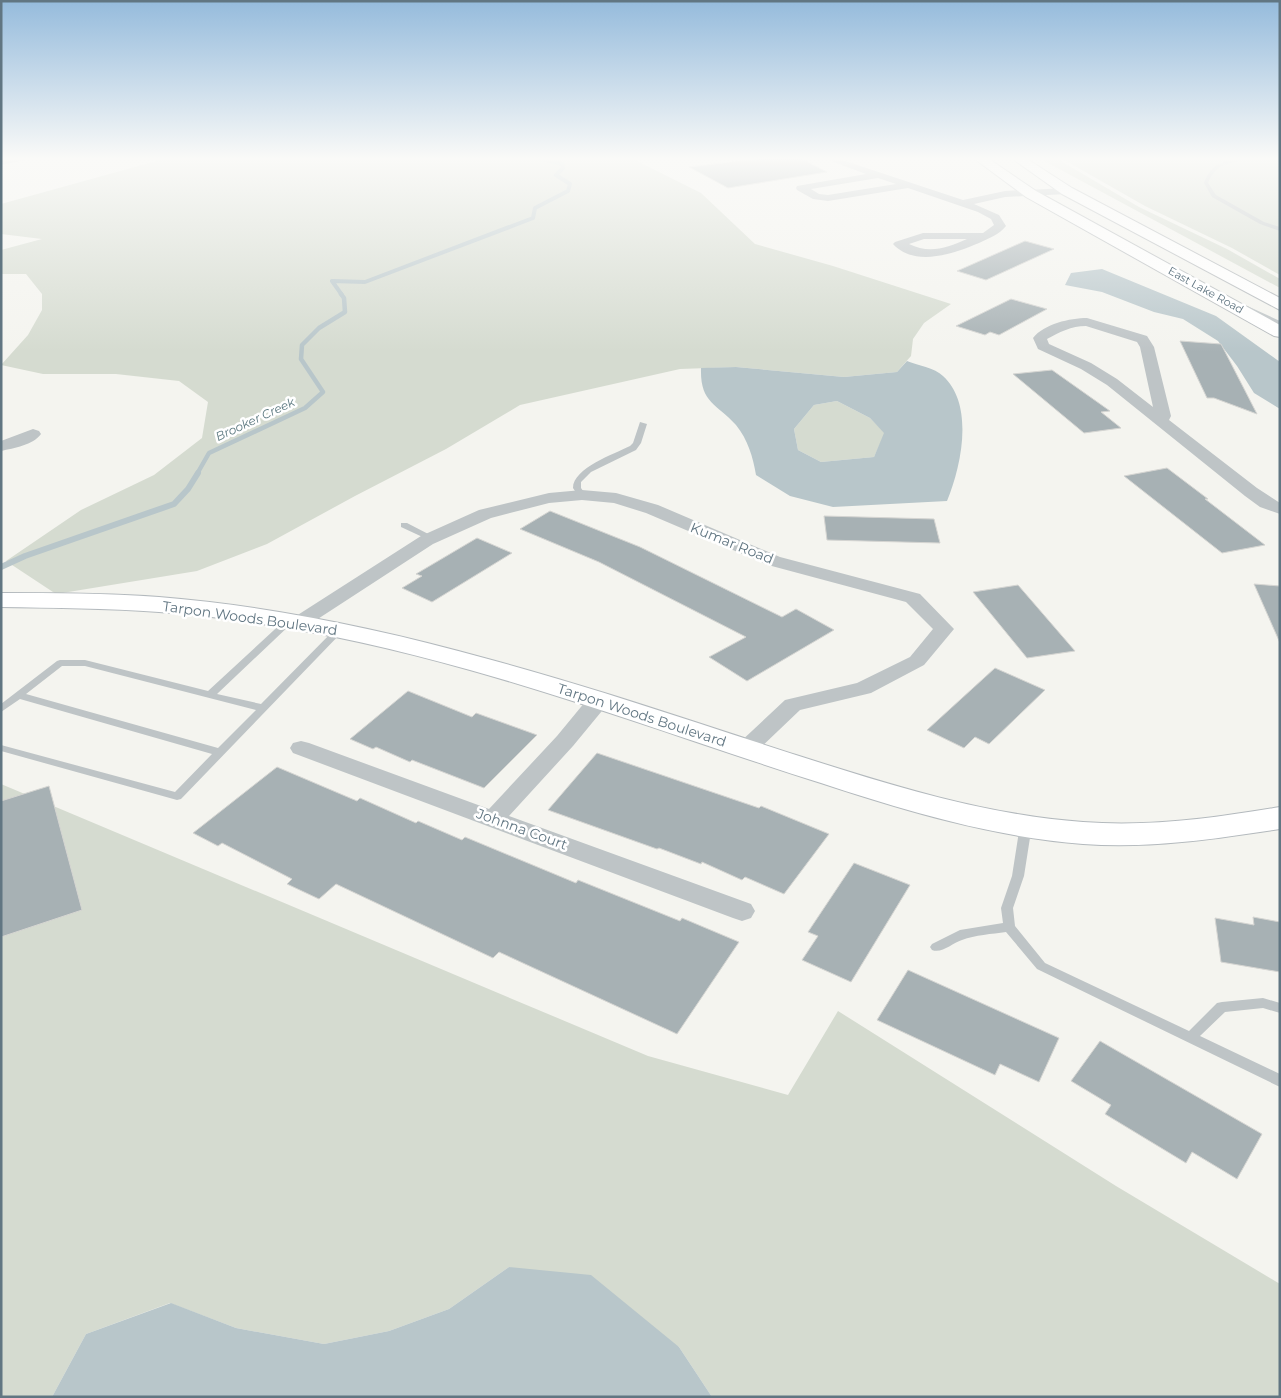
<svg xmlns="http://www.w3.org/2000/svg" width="1281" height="1398" font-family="Montserrat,sans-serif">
<rect width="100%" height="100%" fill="#f4f4ef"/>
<path fill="#d5dbd0" d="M 171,157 L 629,157 L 701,193 L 755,244 L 833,266 L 951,304 L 924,323 L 913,339 L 911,356 L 897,372 L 844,377 L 736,367 L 680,369 L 520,405 L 446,449 L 355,496 L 267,544 L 197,571 L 56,594 L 6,561 L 81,510 L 154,475 L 202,438 L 208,402 L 179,381 L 116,374 L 43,374 L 1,365 L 28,335 L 42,310 L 42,294 L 26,274 L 1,274 L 1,250 L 42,239 L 1,234 L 1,204 Z
M 1037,157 L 1054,157 L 1139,207 L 1227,249 L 1280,279 L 1280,288 Z
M 1059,157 L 1280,157 L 1280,275 L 1232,248 L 1145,206 Z
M 837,401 L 870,418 L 885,433 L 874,457 L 821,462 L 798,450 L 794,429 L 814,405 Z
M 1,784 L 648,1056 L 788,1095 L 838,1011 L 1116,1186 L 1280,1284 L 1280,1397 L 712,1397 L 679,1347 L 509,1267 L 449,1309 L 389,1331 L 324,1344 L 236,1328 L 170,1303 L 86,1334 L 52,1397 L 1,1397 Z"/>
<path fill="#b8c6ca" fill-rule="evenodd" d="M 1102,269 L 1216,316 L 1280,362 L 1280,409 L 1254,393 L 1237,366 L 1218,341 L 1183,319 L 1154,312 L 1102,292 L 1065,285 L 1071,273 Z
M 907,361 C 917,365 935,368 943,376 C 975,405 961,467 947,501 L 833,507 L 790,496 L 756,475 C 753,457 748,440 736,425 C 716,403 700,403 701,368 L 736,367 L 844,377 L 897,372 ZM 837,401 L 870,418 L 884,433 L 874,457 L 821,462 L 798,450 L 794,429 L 814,405 Z
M 509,1267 L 591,1275 L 679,1347 L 712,1397 L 52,1397 L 86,1334 L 171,1303 L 236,1328 L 324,1344 L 389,1331 L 449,1309 Z"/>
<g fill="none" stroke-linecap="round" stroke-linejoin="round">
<path stroke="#b8c6ca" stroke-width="4" d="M 342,295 L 332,281 L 365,282 L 533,218 L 535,208 L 568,191 L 570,184 L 556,175 L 563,168 L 562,164 L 534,157"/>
<path stroke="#b8c6ca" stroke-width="4.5" d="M 197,474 L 209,453 L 305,408 L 323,392 L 301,359 L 302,345 L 319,328 L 345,312 L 344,298 L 341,294"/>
<path stroke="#b8c6ca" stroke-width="6" d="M 1,567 L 25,556 L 174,504 L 188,489 L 198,473"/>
</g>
<path fill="#a7b1b4" stroke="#d5d5d2" d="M 772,157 L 798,157 L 827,172 L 728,188 L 689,167 Z
M 1025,241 L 1054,249 L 986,280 L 957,271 Z
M 1011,299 L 1047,309 L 999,335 L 990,332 L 985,335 L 956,326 Z
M 1180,341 L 1221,344 L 1257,414 L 1214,398 L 1207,398 Z
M 1052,370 L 1110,411 L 1101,412 L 1121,428 L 1084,433 L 1013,374 Z
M 1167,468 L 1208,499 L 1205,499 L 1265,545 L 1222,553 L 1124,476 Z
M 550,511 L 640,547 L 782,617 L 796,609 L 834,630 L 747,681 L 709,657 L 746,637 L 599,562 L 520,529 Z
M 824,516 L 934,519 L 940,543 L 827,540 Z
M 477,538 L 512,553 L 432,602 L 402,588 L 422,576 L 416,574 Z
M 1254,584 L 1280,586 L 1280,643 Z
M 1018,585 L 1075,651 L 1027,658 L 973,592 Z
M 995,668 L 1045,690 L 989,744 L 975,737 L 964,748 L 927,730 Z
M 408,691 L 472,717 L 476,713 L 537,735 L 484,788 L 412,760 L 410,762 L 376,747 L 373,749 L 350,739 Z
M 597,753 L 759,808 L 761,806 L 829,834 L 784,894 L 745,877 L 742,880 L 702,862 L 701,864 L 659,848 L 657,849 L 548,810 Z
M 277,767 L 357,801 L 360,798 L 416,823 L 418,821 L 462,840 L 465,837 L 576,883 L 578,880 L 680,921 L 682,918 L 739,942 L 677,1034 L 499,952 L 493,958 L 336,884 L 319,899 L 287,884 L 292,879 L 222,843 L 218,846 L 193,833 Z
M 49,786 L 82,910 L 1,937 L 1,801 Z
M 854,863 L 910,885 L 851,982 L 802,960 L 818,936 L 808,932 Z
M 1253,917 L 1280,922 L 1280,972 L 1221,962 L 1215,918 L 1254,925 Z
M 908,970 L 1059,1038 L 1039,1082 L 1000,1064 L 995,1075 L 877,1020 Z
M 1100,1041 L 1262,1134 L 1237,1179 L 1192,1152 L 1186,1163 L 1105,1114 L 1111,1105 L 1071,1081 Z"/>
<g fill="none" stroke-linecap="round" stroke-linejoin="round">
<defs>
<path id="secondary" d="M 1,593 C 54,593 107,593 159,597 C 271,606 381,629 488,659 C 592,687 694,722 796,755 C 890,785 985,815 1083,822 C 1149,827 1215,818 1280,807 L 1280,829 C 1215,839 1149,849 1083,844 C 993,837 906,811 821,783 C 704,746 588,703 470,670 C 368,641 264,620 159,612 C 107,608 54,608 1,607 Z"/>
<path id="primary" d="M 972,157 L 986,157 L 1036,191 L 1280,325 L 1280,337 L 1274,336 L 1026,197 Z
M 1010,157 L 1024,157 L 1072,188 L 1280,298 L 1280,310 L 1062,194 Z"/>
</defs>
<use href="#secondary" stroke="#b3b9bd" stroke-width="2"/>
<use href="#primary" stroke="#b2b7ba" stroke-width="2"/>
<path fill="#bec4c6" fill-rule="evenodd" d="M 1245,157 L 1251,157 C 1232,166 1218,159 1208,183 L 1216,195 L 1264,222 L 1280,227 L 1280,231 L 1260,224 L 1212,197 L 1204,183 C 1212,162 1224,161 1245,157 Z
M 1245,305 L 1280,321 L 1280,325 L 1243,308 L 1243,306 Z
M 640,422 L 647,424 L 641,443 L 636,450 L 591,472 L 581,482 L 581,488 L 586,495 L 582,497 L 579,497 L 573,488 C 573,468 614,454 630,446 L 633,443 Z
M 401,523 L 407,523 L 436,538 L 432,541 L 429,540 L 401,527 Z
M 289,618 L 294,621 L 292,623 L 217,694 L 261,704 L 336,628 L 342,628 L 344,630 L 181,799 L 177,800 L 1,751 L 1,745 L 175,792 L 212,754 L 20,699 L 1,712 L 1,704 L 57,661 L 60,660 L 85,660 L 208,691 L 286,619 ZM 62,666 L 85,666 L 256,710 L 218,748 L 26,694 Z
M 1026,821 L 1030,822 L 1032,825 L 1024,876 L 1013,908 L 1015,926 L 1045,963 L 1189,1031 L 1217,1003 L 1222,1002 L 1263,998 L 1280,1003 L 1280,1013 L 1263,1008 L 1225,1012 L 1200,1036 L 1280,1074 L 1280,1087 L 1037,969 L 1006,932 C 992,934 975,935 962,940 C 952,943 942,954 932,950 L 930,947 L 932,944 L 960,930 L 1003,923 L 1001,908 L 1012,876 L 1020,825 L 1022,822 Z"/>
<path fill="#bec4c6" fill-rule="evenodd" d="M 13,157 L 31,157 L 29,159 L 1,165 L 1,159 Z
M 820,157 L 833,157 L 963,200 L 1005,191 L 1067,188 L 1072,191 L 1067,194 L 1005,197 L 974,204 L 999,215 L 1006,226 C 999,235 989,238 979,243 C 955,253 915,268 893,244 L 895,242 L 923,233 L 983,233 L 994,225 L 991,219 L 978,212 L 908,188 L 828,201 L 813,199 L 797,190 L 796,188 L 797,186 L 866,174 ZM 878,178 L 896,184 L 828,195 L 819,194 L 811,189 ZM 924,239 L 967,239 C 947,248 929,254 909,244 Z
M 1087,318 L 1147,336 L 1154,347 L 1171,416 L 1169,420 L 1257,488 L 1280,503 L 1280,514 L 1260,507 L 1245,496 L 1107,385 L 1081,369 L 1038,349 L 1033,338 C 1044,324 1070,318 1087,318 ZM 1086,326 L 1137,342 L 1140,347 L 1153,407 L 1117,379 L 1091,363 L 1049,344 L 1047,339 C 1060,332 1071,326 1086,326 Z
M 33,429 L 39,431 L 41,434 C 33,445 14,448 1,451 L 1,441 Z
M 582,490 L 616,493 L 658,505 L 780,557 L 920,594 L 954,629 L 924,665 L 871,693 L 800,710 L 754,754 L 746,756 L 738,754 L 735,749 L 738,744 L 785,700 L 857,683 L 910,657 L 933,629 L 906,602 L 768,565 L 646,513 L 614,503 L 582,500 L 549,503 L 491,518 L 433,544 L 307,626 L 300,628 L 293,626 L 290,622 L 293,618 L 421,536 L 479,510 L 549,493 Z
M 598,694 L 606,696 L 609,701 L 606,706 L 573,746 L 509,816 L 751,904 L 755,911 L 751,918 L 742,921 L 733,918 L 293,753 L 290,748 L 293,743 L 301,741 L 309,743 L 489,809 L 557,736 L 590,696 Z"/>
<use href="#secondary" fill="#fff" fill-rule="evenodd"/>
<use href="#primary" fill="#fff" fill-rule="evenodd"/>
</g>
<linearGradient id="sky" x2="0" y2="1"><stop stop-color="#95bbdc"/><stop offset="0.45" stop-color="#fafaf8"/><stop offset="1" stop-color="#fafaf8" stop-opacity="0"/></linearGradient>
<rect width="1281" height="352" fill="url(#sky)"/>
<g text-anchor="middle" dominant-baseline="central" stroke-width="5" stroke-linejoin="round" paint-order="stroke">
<g font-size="11" fill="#617682" stroke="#fff">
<text transform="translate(1206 290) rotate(29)">East Lake Road</text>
</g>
<g font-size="12" font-style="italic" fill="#5c7980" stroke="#fff">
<text transform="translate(255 419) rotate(-25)">Brooker Creek</text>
</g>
<g font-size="14" fill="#617682" stroke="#fff">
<text transform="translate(732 543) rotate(22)">Kumar Road</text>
<text transform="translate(250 618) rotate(8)">Tarpon Woods Boulevard</text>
<text transform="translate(642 715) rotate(18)">Tarpon Woods Boulevard</text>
<text transform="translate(522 829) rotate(20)">Johnna Court</text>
</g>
</g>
<rect width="1281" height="1398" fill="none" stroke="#617682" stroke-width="5"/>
</svg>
